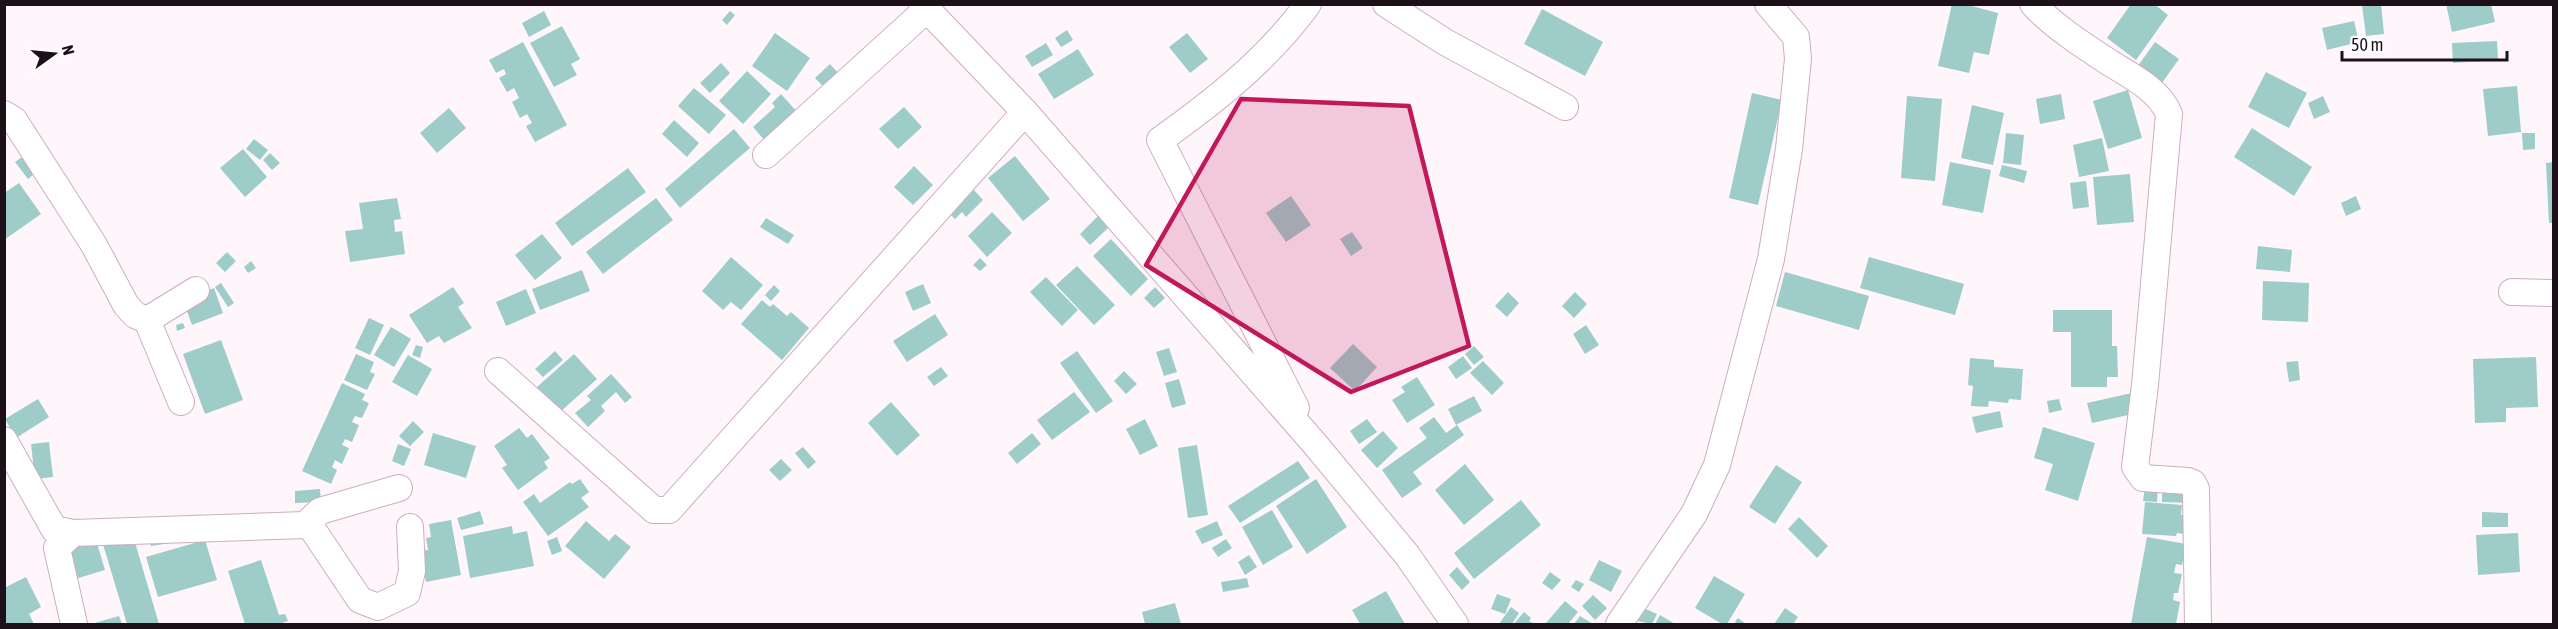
<svg xmlns="http://www.w3.org/2000/svg" width="2558" height="629" font-family="'Asap Condensed',sans-serif">
<rect width="100%" height="100%" fill="#fef6fa"/>
<path fill="#9dccc9" d="M 1952,4 L 1964,4 L 1998,13 L 1989,55 L 1974,52 L 1969,73 L 1938,66 Z
M 2131,4 L 2154,4 L 2168,15 L 2136,60 L 2107,38 Z
M 2381,4 L 2384,34 L 2366,36 L 2362,5 Z
M 2446,4 L 2491,4 L 2495,22 L 2452,32 Z
M 1542,9 L 1603,42 L 1585,76 L 1524,44 Z
M 544,11 L 551,25 L 529,37 L 522,23 Z
M 730,11 L 735,15 L 727,25 L 722,20 Z
M 2354,21 L 2359,42 L 2327,50 L 2322,28 Z
M 562,26 L 580,59 L 571,64 L 577,75 L 554,87 L 530,43 Z
M 1067,30 L 1073,40 L 1061,47 L 1055,38 Z
M 775,33 L 810,58 L 787,91 L 752,66 Z
M 1187,33 L 1208,59 L 1190,73 L 1169,47 Z
M 2497,41 L 2498,60 L 2453,63 L 2452,43 Z
M 523,42 L 567,125 L 535,142 L 526,126 L 532,123 L 527,114 L 520,118 L 512,102 L 519,98 L 514,88 L 507,92 L 499,78 L 506,74 L 504,69 L 496,73 L 489,60 Z
M 2155,42 L 2179,59 L 2159,87 L 2135,70 Z
M 1046,43 L 1053,55 L 1032,67 L 1025,56 Z
M 1078,49 L 1094,75 L 1054,99 L 1038,74 Z
M 721,63 L 730,73 L 710,93 L 700,83 Z
M 830,64 L 841,76 L 826,89 L 815,78 Z
M 747,71 L 771,94 L 743,124 L 719,101 Z
M 2266,72 L 2307,93 L 2289,128 L 2248,107 Z
M 2517,86 L 2521,132 L 2488,136 L 2483,89 Z
M 694,88 L 726,115 L 709,134 L 678,106 Z
M 2128,90 L 2142,138 L 2108,149 L 2093,101 Z
M 1752,93 L 1782,100 L 1758,205 L 1729,198 Z
M 781,94 L 798,113 L 766,142 L 753,127 L 775,107 L 772,103 Z
M 2061,94 L 2065,119 L 2040,124 L 2036,99 Z
M 1907,96 L 1942,99 L 1935,181 L 1901,178 Z
M 2323,96 L 2330,112 L 2314,119 L 2308,103 Z
M 1972,105 L 2004,113 L 1993,165 L 1961,158 Z
M 904,107 L 922,127 L 898,149 L 879,129 Z
M 449,108 L 466,128 L 437,153 L 420,133 Z
M 674,120 L 699,143 L 687,157 L 662,134 Z
M 2252,128 L 2312,167 L 2294,196 L 2234,157 Z
M 734,129 L 750,148 L 680,208 L 665,189 Z
M 2006,133 L 2024,135 L 2021,165 L 2003,163 Z
M 2522,133 L 2535,133 L 2535,149 L 2523,150 Z
M 2102,138 L 2109,171 L 2079,177 L 2073,145 Z
M 254,139 L 268,150 L 260,160 L 246,149 Z
M 243,149 L 267,177 L 245,197 L 220,168 Z
M 28,153 L 40,169 L 28,179 L 15,162 Z
M 270,153 L 280,163 L 272,170 L 263,160 Z
M 1015,156 L 1050,199 L 1023,221 L 988,178 Z
M 1950,162 L 1991,170 L 1983,213 L 1942,205 Z
M 2554,162 L 2554,223 L 2549,223 L 2546,163 Z
M 2002,165 L 2027,171 L 2024,183 L 1999,176 Z
M 914,166 L 933,185 L 913,205 L 894,187 Z
M 628,168 L 646,192 L 572,246 L 555,223 Z
M 2130,174 L 2134,222 L 2097,225 L 2093,177 Z
M 2086,181 L 2089,207 L 2073,209 L 2070,183 Z
M 19,183 L 41,214 L 4,240 L 4,193 Z
M 974,190 L 983,200 L 966,217 L 962,212 L 955,219 L 950,214 Z
M 1291,196 L 1311,225 L 1286,242 L 1266,213 Z
M 2356,196 L 2361,209 L 2346,216 L 2341,203 Z
M 397,198 L 401,219 L 394,220 L 395,232 L 402,231 L 405,254 L 350,262 L 345,231 L 363,229 L 359,203 Z
M 656,198 L 673,220 L 603,274 L 586,252 Z
M 992,212 L 1012,233 L 987,257 L 968,236 Z
M 1098,216 L 1108,228 L 1090,245 L 1080,234 Z
M 766,218 L 794,235 L 788,244 L 760,227 Z
M 1352,232 L 1363,248 L 1351,256 L 1340,239 Z
M 542,234 L 562,258 L 535,280 L 515,255 Z
M 1111,239 L 1148,279 L 1131,296 L 1093,256 Z
M 2258,246 L 2292,250 L 2290,272 L 2256,269 Z
M 227,252 L 236,261 L 225,272 L 216,263 Z
M 731,257 L 763,285 L 741,310 L 731,302 L 723,310 L 702,291 Z
M 1869,257 L 1964,284 L 1955,315 L 1860,288 Z
M 980,258 L 987,265 L 980,271 L 973,265 Z
M 251,261 L 256,268 L 248,273 L 244,267 Z
M 1077,266 L 1115,305 L 1094,325 L 1056,285 Z
M 582,270 L 590,291 L 540,310 L 532,289 Z
M 1785,272 L 1869,296 L 1859,330 L 1776,306 Z
M 1046,277 L 1078,310 L 1062,326 L 1030,292 Z
M 2263,281 L 2309,283 L 2308,322 L 2262,320 Z
M 221,283 L 234,303 L 228,307 L 215,287 Z
M 923,284 L 931,303 L 913,311 L 905,292 Z
M 774,285 L 780,291 L 771,301 L 765,295 Z
M 453,287 L 464,303 L 458,307 L 472,328 L 444,343 L 439,336 L 427,343 L 409,315 Z
M 1155,287 L 1165,298 L 1154,308 L 1144,298 Z
M 214,288 L 223,313 L 192,325 L 183,300 Z
M 526,289 L 536,313 L 506,326 L 496,302 Z
M 1508,292 L 1519,303 L 1507,317 L 1495,306 Z
M 1575,292 L 1587,304 L 1574,318 L 1562,306 Z
M 762,300 L 770,307 L 773,304 L 787,316 L 791,312 L 809,328 L 782,360 L 741,324 Z
M 2053,310 L 2112,310 L 2112,346 L 2117,346 L 2118,377 L 2107,377 L 2107,387 L 2071,387 L 2071,332 L 2053,332 Z
M 935,314 L 948,335 L 907,362 L 893,341 Z
M 369,318 L 384,325 L 370,355 L 355,348 Z
M 183,323 L 185,328 L 177,331 L 176,325 Z
M 1586,325 L 1599,345 L 1585,354 L 1573,334 Z
M 391,327 L 411,339 L 394,367 L 374,355 Z
M 221,340 L 243,400 L 205,414 L 183,354 Z
M 1353,344 L 1377,367 L 1355,391 L 1330,368 Z
M 416,345 L 423,347 L 420,358 L 412,355 Z
M 1474,346 L 1484,357 L 1474,365 L 1465,354 Z
M 1169,348 L 1177,372 L 1164,376 L 1156,352 Z
M 555,351 L 563,360 L 543,377 L 535,369 Z
M 1077,351 L 1113,401 L 1096,413 L 1060,363 Z
M 356,354 L 374,362 L 370,372 L 375,374 L 367,390 L 344,380 Z
M 574,354 L 597,379 L 560,412 L 537,387 Z
M 408,355 L 432,369 L 417,396 L 392,382 Z
M 1463,356 L 1472,368 L 1456,379 L 1448,367 Z
M 2536,357 L 2538,407 L 2506,408 L 2506,422 L 2475,423 L 2473,359 Z
M 1970,358 L 1994,360 L 1994,367 L 2023,369 L 2021,400 L 2009,399 L 2008,403 L 1989,401 L 1988,407 L 1971,406 L 1973,386 L 1968,385 Z
M 1483,361 L 1504,383 L 1492,395 L 1470,373 Z
M 2298,361 L 2300,380 L 2289,382 L 2286,362 Z
M 941,367 L 948,376 L 934,386 L 927,377 Z
M 1124,371 L 1137,384 L 1126,394 L 1114,381 Z
M 611,374 L 632,397 L 625,403 L 616,392 L 601,406 L 605,411 L 588,427 L 575,413 L 591,400 L 587,396 Z
M 1417,377 L 1435,405 L 1407,423 L 1392,400 L 1405,392 L 1401,387 Z
M 1179,379 L 1186,404 L 1172,408 L 1165,383 Z
M 342,383 L 365,394 L 362,400 L 369,403 L 362,418 L 355,416 L 352,422 L 359,425 L 352,442 L 345,439 L 342,445 L 349,448 L 342,464 L 335,460 L 332,467 L 337,470 L 331,484 L 302,471 Z
M 1074,392 L 1090,412 L 1052,440 L 1037,420 Z
M 2132,393 L 2137,413 L 2092,423 L 2087,403 Z
M 1474,396 L 1482,411 L 1456,425 L 1448,409 Z
M 38,399 L 49,417 L 16,438 L 5,419 Z
M 2059,399 L 2062,410 L 2049,413 L 2047,401 Z
M 891,402 L 920,435 L 897,456 L 868,423 Z
M 2000,411 L 2003,427 L 1976,433 L 1972,417 Z
M 1434,417 L 1446,433 L 1457,425 L 1464,435 L 1413,472 L 1422,484 L 1402,498 L 1382,470 L 1427,438 L 1419,428 Z
M 1145,419 L 1158,446 L 1140,455 L 1126,429 Z
M 1367,419 L 1377,432 L 1359,444 L 1350,431 Z
M 413,421 L 424,432 L 410,446 L 399,436 Z
M 2043,427 L 2095,443 L 2078,501 L 2045,490 L 2053,464 L 2034,458 Z
M 519,428 L 527,438 L 532,434 L 550,458 L 544,462 L 548,468 L 518,490 L 502,468 L 507,465 L 494,446 Z
M 1383,431 L 1398,448 L 1377,468 L 1361,450 Z
M 433,433 L 476,446 L 466,478 L 424,465 Z
M 1032,433 L 1041,444 L 1017,464 L 1008,453 Z
M 49,442 L 53,477 L 35,479 L 31,444 Z
M 398,444 L 411,449 L 404,466 L 392,461 Z
M 1197,445 L 1208,515 L 1188,518 L 1178,448 Z
M 803,447 L 816,462 L 808,469 L 795,453 Z
M 781,459 L 792,470 L 780,481 L 769,470 Z
M 1298,461 L 1310,478 L 1240,523 L 1228,506 Z
M 1465,464 L 1494,500 L 1464,525 L 1435,490 Z
M 1776,465 L 1802,482 L 1775,524 L 1749,507 Z
M 580,479 L 589,492 L 581,498 L 589,507 L 548,536 L 523,502 L 534,494 L 540,503 L 570,482 L 572,484 Z
M 1316,479 L 1347,527 L 1307,554 L 1276,506 Z
M 2145,487 L 2158,488 L 2157,502 L 2143,501 Z
M 2162,488 L 2192,489 L 2192,503 L 2162,502 Z
M 320,489 L 321,502 L 295,503 L 295,491 Z
M 1521,500 L 1541,525 L 1474,579 L 1454,553 Z
M 2145,502 L 2182,505 L 2181,515 L 2186,515 L 2184,534 L 2177,533 L 2176,536 L 2142,534 Z
M 1272,510 L 1293,547 L 1263,565 L 1242,527 Z
M 480,511 L 484,524 L 461,530 L 457,518 Z
M 2482,512 L 2508,513 L 2508,527 L 2482,527 Z
M 1799,517 L 1828,546 L 1817,558 L 1788,529 Z
M 451,520 L 461,575 L 426,582 L 420,551 L 428,550 L 426,538 L 431,537 L 429,524 Z
M 586,521 L 609,541 L 615,534 L 631,547 L 604,579 L 565,546 Z
M 1217,521 L 1223,535 L 1202,544 L 1195,531 Z
M 512,526 L 513,534 L 527,531 L 534,566 L 470,578 L 463,536 Z
M 132,532 L 159,624 L 127,624 L 102,541 Z
M 2518,533 L 2520,572 L 2478,575 L 2476,535 Z
M 169,534 L 170,543 L 151,546 L 149,536 Z
M 557,537 L 562,551 L 552,555 L 547,541 Z
M 2147,537 L 2186,544 L 2182,565 L 2176,564 L 2174,573 L 2182,574 L 2178,593 L 2174,593 L 2173,600 L 2180,602 L 2176,624 L 2131,624 Z
M 1226,539 L 1232,548 L 1218,557 L 1212,548 Z
M 96,540 L 105,570 L 75,579 L 66,549 Z
M 205,540 L 217,580 L 158,597 L 146,557 Z
M 1249,555 L 1257,567 L 1245,575 L 1238,562 Z
M 261,560 L 279,615 L 285,614 L 288,621 L 278,624 L 245,624 L 228,571 Z
M 1599,560 L 1622,571 L 1611,592 L 1589,580 Z
M 1457,567 L 1470,582 L 1462,590 L 1449,575 Z
M 1550,572 L 1561,580 L 1552,590 L 1542,583 Z
M 1714,576 L 1745,594 L 1727,624 L 1722,624 L 1695,608 Z
M 26,577 L 41,607 L 29,614 L 34,624 L 4,624 L 4,588 Z
M 1247,578 L 1249,587 L 1223,592 L 1221,582 Z
M 1576,580 L 1584,584 L 1579,592 L 1571,587 Z
M 1386,591 L 1405,624 L 1360,624 L 1352,610 Z
M 1497,594 L 1511,599 L 1505,614 L 1491,609 Z
M 1593,595 L 1607,608 L 1595,620 L 1582,606 Z
M 1565,601 L 1578,612 L 1568,624 L 1545,624 Z
M 1175,603 L 1181,624 L 1145,624 L 1142,612 Z
M 1639,606 L 1657,614 L 1652,624 L 1633,620 Z
M 1511,607 L 1519,613 L 1512,624 L 1499,624 Z
M 1785,608 L 1798,617 L 1793,624 L 1774,624 Z
M 1524,612 L 1531,618 L 1529,621 L 1535,624 L 1514,624 Z
M 1660,615 L 1675,624 L 1655,624 Z
M 119,616 L 122,624 L 91,624 Z
M 1580,616 L 1593,624 L 1574,624 Z
M 1738,618 L 1746,624 L 1738,624 L 1735,622 Z"/>
<g fill="none" stroke-linecap="round" stroke-linejoin="round">
<defs>
<path id="street" d="M 922,4 L 1025,112 L 1314,443 L 1407,555 L 1455,624
M 1386,4 L 1445,42 L 1565,107
M 2033,4 C 2052,25 2084,46 2107,61 C 2129,75 2159,89 2169,114 L 2145,385 L 2135,467 L 2143,478 L 2188,481 L 2193,483 L 2196,489 L 2198,624
M 4,114 L 14,120 L 94,245 L 126,305 L 135,315 L 147,320 L 196,290
M 766,155 L 926,10
M 2512,292 L 2554,293
M 147,320 L 181,402
M 498,371 L 654,510 L 669,510 L 1025,112
M 1296,408 L 1160,140 C 1215,101 1268,59 1308,4
M 4,440 L 54,529 L 73,533 L 305,525 L 311,527 L 360,600 L 378,607 L 407,593 L 412,571 L 410,527
M 305,525 L 320,511 L 399,488
M 73,533 L 57,548 L 74,624
M 1619,624 L 1694,514 L 1717,465 L 1771,259 L 1789,149 L 1798,59 L 1796,37 L 1768,4"/>
</defs>
<use href="#street" stroke="#cfacbf" stroke-width="28"/>
<use href="#street" stroke="#fff" stroke-width="26"/>
</g>
<path fill="#c2185b" fill-opacity="0.2" stroke="#c2185b" stroke-width="4.5" stroke-linejoin="round" d="M 1241,99 L 1409,106 L 1469,346 L 1351,392 L 1146,265 Z"/>
<rect width="2558" height="629" fill="none" stroke="#1d1018" stroke-width="12"/>
<g transform="translate(54 54) rotate(75)" stroke="#ffffff" stroke-width="4.5" paint-order="stroke">
<path d="M0-4.5L10 22L0 15L-10 22Z" fill="#1d1018"/>
<text y="-9" font-size="16" font-weight="bold" text-anchor="middle" fill="#1d1018">N</text>
</g>
<path d="M2342 51v9h165v-9" fill="none" stroke="#1d1018" stroke-width="3"/>
<text x="2351" y="51" font-size="18" fill="#1d1018" stroke="#ffffff" stroke-width="4.5" paint-order="stroke">50 m</text>
</svg>
